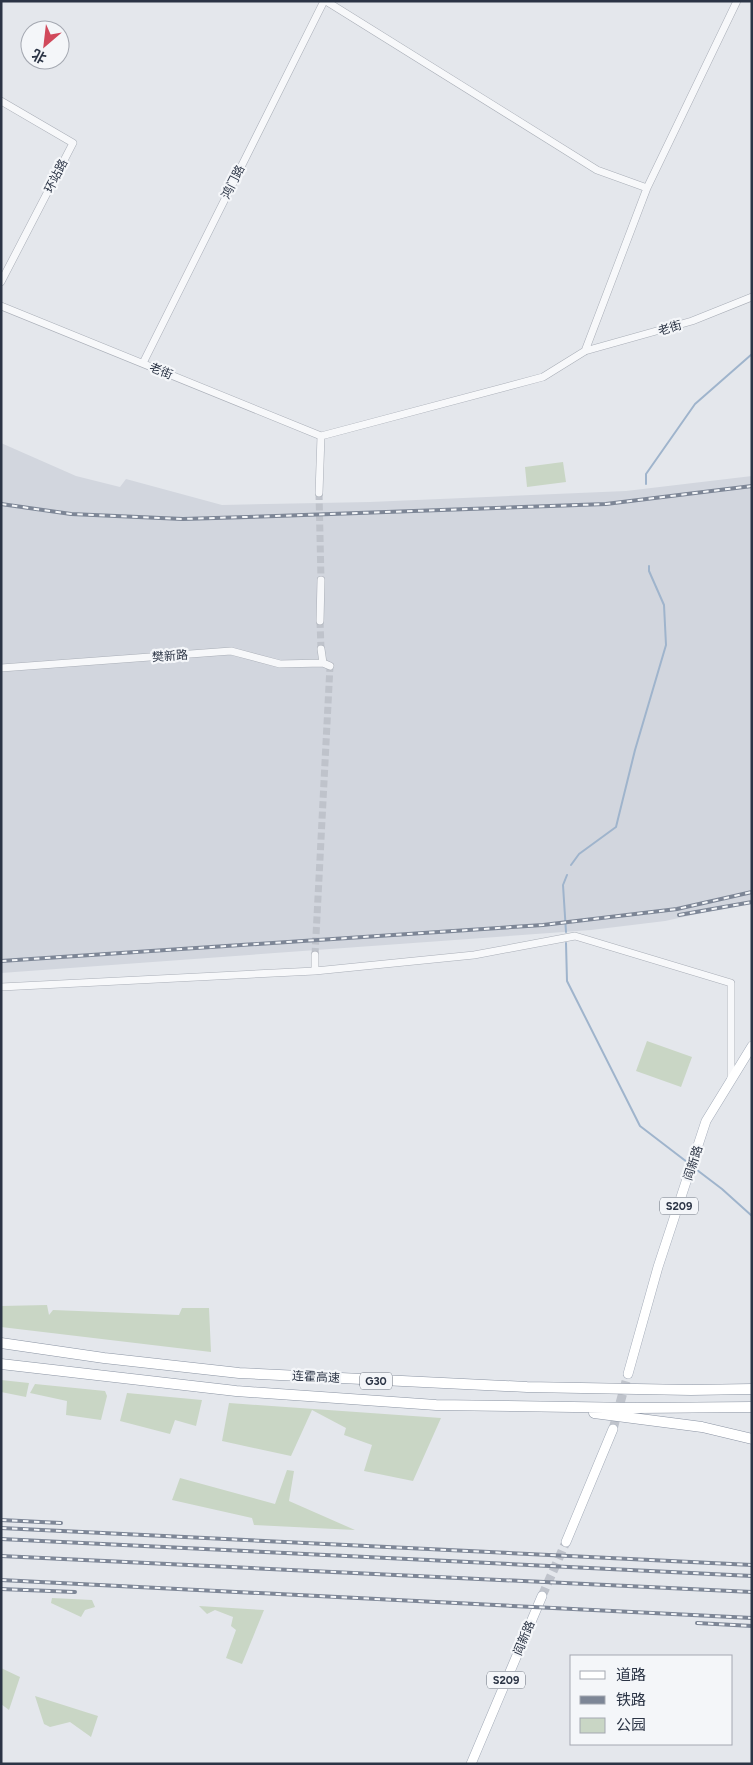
<svg xmlns="http://www.w3.org/2000/svg" width="753" height="1765" font-family="Figtree,'Noto Sans SC',sans-serif">
<rect width="100%" height="100%" fill="#e4e7ec"/>
<path fill="#d2d6de" d="M 1,443 L 76,476 L 120,487 L 126,479 L 222,505 L 370,502 L 626,491 L 752,476 L 752,902 L 665,921 L 591,930 L 1,973 Z"/>
<path fill="#c9d6c5" d="M 563,462 L 566,482 L 527,487 L 525,467 Z
M 647,1041 L 692,1057 L 681,1087 L 636,1071 Z
M 47,1305 L 49,1315 L 53,1310 L 179,1315 L 182,1308 L 209,1308 L 211,1352 L 1,1327 L 1,1306 Z
M 1,1380 L 29,1383 L 26,1397 L 1,1392 Z
M 35,1384 L 105,1391 L 107,1396 L 101,1420 L 66,1415 L 67,1401 L 30,1393 Z
M 127,1393 L 202,1400 L 196,1426 L 175,1420 L 170,1434 L 120,1421 Z
M 229,1403 L 441,1418 L 413,1481 L 364,1471 L 372,1445 L 344,1435 L 346,1428 L 312,1410 L 291,1456 L 222,1441 Z
M 287,1470 L 294,1471 L 289,1501 L 355,1530 L 254,1525 L 252,1518 L 172,1500 L 180,1478 L 275,1504 Z
M 52,1598 L 92,1600 L 95,1607 L 85,1610 L 81,1617 L 51,1603 Z
M 199,1606 L 264,1610 L 242,1664 L 226,1658 L 236,1630 L 231,1626 L 233,1617 L 215,1610 L 207,1614 Z
M 1,1668 L 20,1677 L 9,1710 L 1,1704 Z
M 35,1696 L 98,1716 L 91,1737 L 70,1722 L 50,1727 L 44,1724 Z"/>
<g fill="none" stroke-linecap="round" stroke-linejoin="round">
<path stroke="#9fb4cc" stroke-width="2" d="M 646,484 L 646,474 L 695,404 L 752,354
M 571,865 L 579,854 L 616,827 L 635,750 L 666,645 L 664,605 L 649,571 L 649,566
M 566,932 L 563,885 L 567,875
M 566,943 L 567,981 L 640,1126 L 687,1162
M 697,1170 L 722,1189 L 752,1216"/>
<path stroke="#bfc3cb" stroke-width="7" stroke-dasharray="7 3.5" stroke-linecap="butt" d="M 319,493 L 321,580
M 320,621 L 321,649
M 315,955 L 330,666"/>
<path stroke="#bfc3cb" stroke-width="9" stroke-dasharray="9 4.5" stroke-linecap="butt" d="M 613,1429 L 628,1374
M 542,1596 L 566,1542"/>
<defs>
<path id="minor" d="M 326,1 L 597,170 L 647,188
M 1,101 L 73,143 L 1,282
M 1,306 L 321,436
M 585,351 L 647,188 L 737,1
M 143,363 L 324,1
M 319,493 L 321,436 L 543,377 L 585,351 L 692,321 L 752,297
M 320,621 L 321,580
M 323,663 L 330,666
M 1,668 L 231,651 L 280,664 L 323,663 L 321,649
M 315,955 L 315,971
M 1,987 L 315,971 L 474,955 L 575,936 L 731,983 L 731,1080"/>
<path id="major" d="M 628,1374 L 658,1267 L 706,1121 L 752,1046
M 566,1542 L 613,1429
M 471,1764 L 542,1596"/>
<path id="highway" d="M 1,1343 L 104,1358 L 239,1373 L 527,1387 L 691,1390 L 752,1389
M 1,1364 L 236,1391 L 436,1405 L 637,1408 L 752,1407
M 594,1413 L 702,1427 L 752,1439"/>
</defs>
<use href="#minor" stroke="#a9aeb7" stroke-width="8"/>
<use href="#major" stroke="#a3abb8" stroke-width="10"/>
<use href="#highway" stroke="#8b94a3" stroke-width="11"/>
<use href="#minor" stroke="#f7f8fa" stroke-width="7"/>
<use href="#major" stroke="#fff" stroke-width="9"/>
<use href="#highway" stroke="#fff" stroke-width="10"/>
<defs>
<path id="rail" d="M 1,504 L 71,514 L 183,519 L 276,516 L 606,504 L 752,486
M 679,915 L 752,902
M 1,961 L 543,925 L 677,909 L 752,892
M 1,1520 L 61,1523
M 1,1528 L 752,1565
M 1,1539 L 752,1576
M 1,1556 L 752,1592
M 1,1580 L 752,1618
M 1,1589 L 75,1592
M 697,1623 L 752,1626"/>
</defs>
<use href="#rail" stroke="#7d8696" stroke-width="4"/>
<use href="#rail" stroke="#f4f6f9" stroke-width="2" stroke-dasharray="5.5" stroke-linecap="butt"/>
</g>
<g text-anchor="middle" dominant-baseline="central" stroke-width="4.5" stroke-linejoin="round" paint-order="stroke">
<g fill="#f4f6f9" stroke="#676e7b" stroke-width="1">
<rect x="660" y="1197.5" width="38" height="17" rx="4"/>
<rect x="360" y="1372.5" width="32" height="17" rx="4"/>
<rect x="487" y="1671.5" width="38" height="17" rx="4"/>
</g>
<g font-size="11" font-weight="bold" fill="#2b3445">
<text x="679" y="1206">S209</text>
<text x="376" y="1381">G30</text>
<text x="506" y="1680">S209</text>
</g>
<g font-size="12" fill="#2b3445" stroke="#f4f6f9">
<text transform="translate(56 176) rotate(-63)">环站路</text>
<text transform="translate(233 182) rotate(-63)">鸿门路</text>
<text transform="translate(670 328) rotate(-16)">老街</text>
<text transform="translate(161 371) rotate(22)">老街</text>
<text transform="translate(170 656) rotate(-4)">樊新路</text>
<text transform="translate(693 1163) rotate(-72)">阎新路</text>
<text transform="translate(316 1377) rotate(3)">连霍高速</text>
<text transform="translate(524 1638) rotate(-67)">阎新路</text>
</g>
</g>
<rect width="753" height="1765" fill="none" stroke="#2b3445" stroke-width="5"/>
<rect x="570" y="1655" width="162" height="90" fill="#f4f6f9" stroke="#a4a8b1"/>
<rect x="580" y="1671" width="25" height="8" fill="#ffffff" stroke="#a4a8b1"/>
<text x="616" y="1680" font-size="15" fill="#2b3445">道路</text>
<rect x="580" y="1696" width="25" height="8" fill="#7d8696" stroke="#a4a8b1"/>
<text x="616" y="1705" font-size="15" fill="#2b3445">铁路</text>
<rect x="580" y="1718" width="25" height="15" fill="#c9d6c5" stroke="#a4a8b1"/>
<text x="616" y="1730" font-size="15" fill="#2b3445">公园</text>
<g transform="translate(45 45) rotate(208)"><circle r="24" fill="#f4f6f9" stroke="#a4a8b1"/>
<path d="M0-4L9 19L0 12L-9 19Z" fill="#d1495b"/>
<text y="-8" font-size="14" font-weight="bold" text-anchor="middle" fill="#2b3445">北</text>
</g>
</svg>
